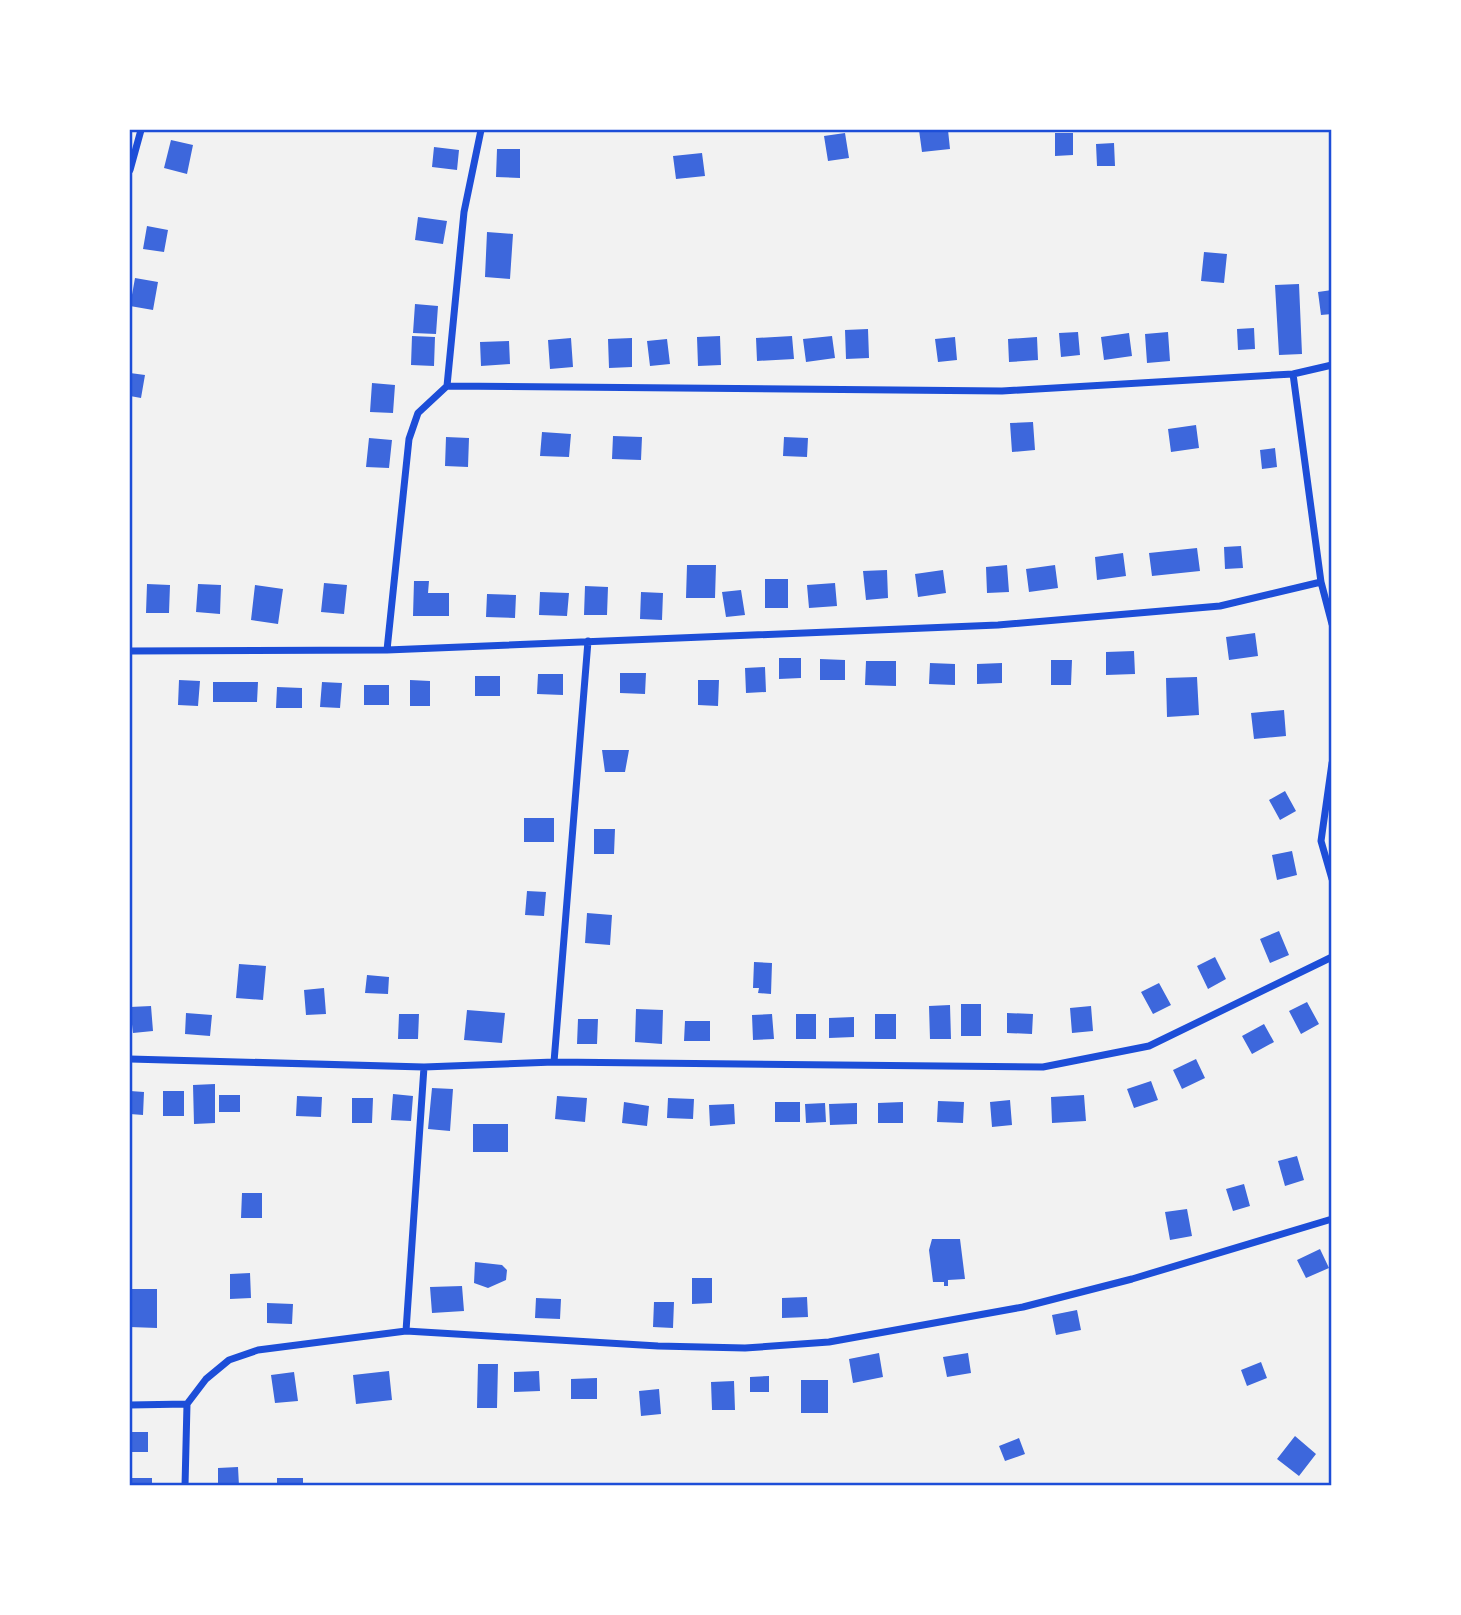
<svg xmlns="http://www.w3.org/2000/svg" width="1461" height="1615" font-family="'Fira Sans',sans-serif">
<rect width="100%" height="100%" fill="#f2f2f2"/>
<path fill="#3d67dc" d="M 919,130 L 948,130 L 950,149 L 922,152 Z
M 845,133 L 849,158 L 828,161 L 824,136 Z
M 1055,133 L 1073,133 L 1073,155 L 1055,156 Z
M 171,140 L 193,145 L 187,174 L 164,168 Z
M 1114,143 L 1115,166 L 1097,166 L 1096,144 Z
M 434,147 L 459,150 L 457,170 L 432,167 Z
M 497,149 L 520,149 L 520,178 L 496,177 Z
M 702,153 L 705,176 L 676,179 L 673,156 Z
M 418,217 L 447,221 L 443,244 L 415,240 Z
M 147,226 L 168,230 L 164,252 L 143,249 Z
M 487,232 L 513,234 L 510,279 L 485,277 Z
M 1204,252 L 1227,254 L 1224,283 L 1201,281 Z
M 135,278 L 158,282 L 153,310 L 130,306 Z
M 1299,284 L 1302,354 L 1279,355 L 1275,285 Z
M 1332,290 L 1332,314 L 1321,315 L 1318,292 Z
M 415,304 L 438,306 L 436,334 L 413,333 Z
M 1254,328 L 1255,349 L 1238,350 L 1237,329 Z
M 868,329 L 869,358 L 846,359 L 845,330 Z
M 1078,332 L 1080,355 L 1061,357 L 1059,333 Z
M 1168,332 L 1170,361 L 1147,363 L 1145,334 Z
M 1129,333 L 1132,356 L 1104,360 L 1101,337 Z
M 412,336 L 435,337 L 434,366 L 411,365 Z
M 720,336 L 721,365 L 698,366 L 697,337 Z
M 792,336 L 794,359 L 757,361 L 756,338 Z
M 832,336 L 835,358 L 806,362 L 803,339 Z
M 955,337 L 957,360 L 938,362 L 935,339 Z
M 1037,337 L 1038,360 L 1009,362 L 1008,339 Z
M 571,338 L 573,367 L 550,369 L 548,340 Z
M 632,338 L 632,367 L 609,368 L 608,339 Z
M 667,339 L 670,364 L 650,366 L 647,341 Z
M 509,341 L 510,364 L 481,366 L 480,342 Z
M 130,373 L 145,375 L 141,398 L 130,396 Z
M 372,383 L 395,385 L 393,413 L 370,412 Z
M 1033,422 L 1035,450 L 1012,452 L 1010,423 Z
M 1196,425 L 1199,448 L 1171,452 L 1168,429 Z
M 542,432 L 571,434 L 569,457 L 540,456 Z
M 613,436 L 642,437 L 641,460 L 612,459 Z
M 446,437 L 469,438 L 468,467 L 445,466 Z
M 784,437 L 808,438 L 807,457 L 783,456 Z
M 369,438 L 392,440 L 389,468 L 366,467 Z
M 1275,448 L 1277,467 L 1262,469 L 1260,450 Z
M 1241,546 L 1243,568 L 1225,569 L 1224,547 Z
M 1197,548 L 1200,571 L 1152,576 L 1149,553 Z
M 1123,553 L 1126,576 L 1097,580 L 1095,557 Z
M 687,565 L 716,565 L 715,598 L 686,598 Z
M 1007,565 L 1009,592 L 987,593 L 986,567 Z
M 1055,565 L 1058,588 L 1029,592 L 1026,569 Z
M 887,570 L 888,598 L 866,600 L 863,571 Z
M 943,570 L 946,593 L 918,597 L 915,574 Z
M 765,579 L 788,579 L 788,608 L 765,608 Z
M 414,581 L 429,581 L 428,593 L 449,593 L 449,616 L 413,616 Z
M 324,583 L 347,585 L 344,614 L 321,612 Z
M 835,583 L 837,606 L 809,608 L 807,585 Z
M 147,584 L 170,585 L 169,613 L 146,613 Z
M 198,584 L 221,585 L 220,614 L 196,612 Z
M 255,585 L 283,589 L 278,624 L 251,620 Z
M 585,586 L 608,587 L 607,615 L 584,615 Z
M 741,590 L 745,615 L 726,617 L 722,592 Z
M 540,592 L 569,593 L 567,616 L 539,615 Z
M 641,592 L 663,593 L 662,620 L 640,619 Z
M 487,594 L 516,595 L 515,618 L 486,617 Z
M 1255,633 L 1258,656 L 1229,660 L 1226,637 Z
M 1134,651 L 1135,674 L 1106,675 L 1106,652 Z
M 779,658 L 801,658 L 801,678 L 779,679 Z
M 820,659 L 845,660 L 845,680 L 820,680 Z
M 1051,660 L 1072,660 L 1071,685 L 1051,685 Z
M 866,661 L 896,661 L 896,686 L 865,685 Z
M 930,663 L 955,664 L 955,685 L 929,684 Z
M 1002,663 L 1002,683 L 977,684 L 977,664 Z
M 765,667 L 766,692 L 746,693 L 745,668 Z
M 620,673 L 646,673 L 645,694 L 620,693 Z
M 538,674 L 563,674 L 563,695 L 537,694 Z
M 475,676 L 500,676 L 500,696 L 475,696 Z
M 1197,677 L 1199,715 L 1167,717 L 1166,678 Z
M 179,680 L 200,681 L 198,706 L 178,705 Z
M 410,680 L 430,681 L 430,706 L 410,706 Z
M 698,680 L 719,680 L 718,706 L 698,705 Z
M 213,682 L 258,682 L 257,702 L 213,702 Z
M 322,682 L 342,683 L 340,708 L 320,707 Z
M 364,685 L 389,685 L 389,705 L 364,705 Z
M 277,687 L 302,688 L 302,708 L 276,708 Z
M 1284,710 L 1286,736 L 1254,739 L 1251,713 Z
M 602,750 L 629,750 L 625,772 L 605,772 Z
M 1285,791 L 1296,811 L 1280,820 L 1269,800 Z
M 524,818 L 554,818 L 554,842 L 524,842 Z
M 594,829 L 615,829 L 614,854 L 594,854 Z
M 1292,851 L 1297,875 L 1277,880 L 1272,855 Z
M 527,891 L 546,892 L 544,916 L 525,915 Z
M 587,913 L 612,915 L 610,945 L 585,943 Z
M 1279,931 L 1289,955 L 1270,963 L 1260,939 Z
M 1215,957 L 1226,979 L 1208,989 L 1197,966 Z
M 754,962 L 772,963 L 771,994 L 758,993 L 759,988 L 753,988 Z
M 239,964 L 266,966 L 263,1000 L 236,998 Z
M 367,975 L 389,977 L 388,994 L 365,993 Z
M 1159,983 L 1171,1005 L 1153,1014 L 1141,992 Z
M 324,988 L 326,1014 L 306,1015 L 304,990 Z
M 1307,1002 L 1319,1024 L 1301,1034 L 1289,1011 Z
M 961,1004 L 981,1004 L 981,1036 L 961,1036 Z
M 950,1005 L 951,1039 L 930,1039 L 929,1006 Z
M 151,1006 L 153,1031 L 133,1033 L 130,1007 Z
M 1091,1006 L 1093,1031 L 1072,1033 L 1070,1008 Z
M 636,1009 L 663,1010 L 662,1044 L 635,1042 Z
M 467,1010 L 505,1013 L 502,1043 L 464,1040 Z
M 186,1013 L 212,1015 L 210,1036 L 185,1034 Z
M 1007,1013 L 1033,1014 L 1032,1034 L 1007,1033 Z
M 399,1014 L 419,1014 L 418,1039 L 398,1039 Z
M 772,1014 L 774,1039 L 753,1040 L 752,1015 Z
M 796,1014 L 816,1014 L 816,1039 L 796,1039 Z
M 875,1014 L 896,1014 L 896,1039 L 875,1039 Z
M 854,1017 L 854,1037 L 829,1038 L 829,1018 Z
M 578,1019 L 598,1019 L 597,1044 L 577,1044 Z
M 685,1021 L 710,1021 L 710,1041 L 684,1041 Z
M 1264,1024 L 1274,1042 L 1252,1054 L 1242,1036 Z
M 1196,1059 L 1205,1078 L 1182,1089 L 1173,1070 Z
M 1151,1081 L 1158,1100 L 1134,1108 L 1127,1089 Z
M 215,1084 L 215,1123 L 194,1124 L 193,1085 Z
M 432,1088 L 453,1089 L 450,1131 L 428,1129 Z
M 130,1091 L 144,1092 L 143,1115 L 130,1114 Z
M 163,1091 L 184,1091 L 184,1116 L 163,1116 Z
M 393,1094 L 413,1096 L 411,1121 L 391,1120 Z
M 219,1095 L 240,1095 L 240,1112 L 219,1112 Z
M 1084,1095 L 1086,1121 L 1052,1123 L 1051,1097 Z
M 297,1096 L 322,1097 L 321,1117 L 296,1116 Z
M 557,1096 L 587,1098 L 585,1122 L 555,1119 Z
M 352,1098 L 373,1098 L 372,1123 L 352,1123 Z
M 668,1098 L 694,1099 L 693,1119 L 667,1118 Z
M 1010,1100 L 1012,1125 L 992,1127 L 990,1102 Z
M 938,1101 L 964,1102 L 963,1123 L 937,1122 Z
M 624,1102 L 649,1106 L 647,1126 L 622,1123 Z
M 775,1102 L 800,1102 L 800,1122 L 775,1122 Z
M 903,1102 L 903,1123 L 878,1123 L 878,1103 Z
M 825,1103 L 826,1122 L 806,1123 L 805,1104 Z
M 857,1103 L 857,1124 L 830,1125 L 829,1104 Z
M 734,1104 L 735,1124 L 710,1126 L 709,1105 Z
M 473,1124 L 508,1124 L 508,1152 L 473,1152 Z
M 1297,1156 L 1304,1180 L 1285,1186 L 1278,1161 Z
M 1244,1184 L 1250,1206 L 1233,1211 L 1226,1189 Z
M 242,1193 L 262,1193 L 262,1218 L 241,1218 Z
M 1187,1209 L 1192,1236 L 1170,1240 L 1165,1212 Z
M 932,1239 L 960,1239 L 965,1279 L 948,1280 L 948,1286 L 944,1286 L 944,1282 L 933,1282 L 929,1250 Z
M 1320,1249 L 1329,1268 L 1306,1278 L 1297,1260 Z
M 475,1262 L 502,1265 L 507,1270 L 506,1280 L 488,1288 L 474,1283 Z
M 250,1273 L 251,1298 L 230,1299 L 230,1274 Z
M 692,1278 L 712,1278 L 712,1303 L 692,1304 Z
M 462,1286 L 464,1311 L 432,1313 L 430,1287 Z
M 130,1289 L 157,1289 L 157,1328 L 130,1327 Z
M 807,1297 L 808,1317 L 782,1318 L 782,1298 Z
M 536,1298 L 561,1299 L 560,1319 L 535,1318 Z
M 654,1302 L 674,1302 L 673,1328 L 653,1327 Z
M 267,1303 L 293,1304 L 292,1324 L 267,1323 Z
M 1077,1310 L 1081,1330 L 1056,1335 L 1052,1315 Z
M 879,1353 L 883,1377 L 853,1383 L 849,1359 Z
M 968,1353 L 971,1373 L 947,1377 L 943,1357 Z
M 1261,1362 L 1267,1378 L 1247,1386 L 1241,1370 Z
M 478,1364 L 498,1364 L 497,1408 L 477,1408 Z
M 389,1371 L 392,1400 L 356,1404 L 353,1375 Z
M 539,1371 L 540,1391 L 514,1392 L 514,1372 Z
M 294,1372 L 298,1401 L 275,1403 L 271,1375 Z
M 769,1376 L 769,1392 L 750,1392 L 750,1377 Z
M 597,1378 L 597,1399 L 571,1399 L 571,1379 Z
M 801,1380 L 828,1380 L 828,1413 L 801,1413 Z
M 734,1381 L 735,1410 L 712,1410 L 711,1382 Z
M 659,1389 L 661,1414 L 641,1416 L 639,1391 Z
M 130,1432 L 148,1432 L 148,1452 L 130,1452 Z
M 1295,1436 L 1316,1454 L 1299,1476 L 1277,1459 Z
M 1019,1438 L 1025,1454 L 1005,1461 L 999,1446 Z
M 238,1467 L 239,1486 L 218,1486 L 218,1468 Z
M 130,1478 L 152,1478 L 152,1486 L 130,1486 Z
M 277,1478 L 303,1478 L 303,1486 L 277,1486 Z"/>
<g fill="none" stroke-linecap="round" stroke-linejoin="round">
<path stroke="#1d4ed8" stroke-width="7" d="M 130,170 L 141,130
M 1293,374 L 1321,582 L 1332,624
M 447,386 L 1002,391 L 1293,374 L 1332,365
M 387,650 L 409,439 L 418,413 L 447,386 L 464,212 L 481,130
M 130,651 L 387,650 L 998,625 L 1220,606 L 1321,582
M 1332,763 L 1321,841 L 1332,879
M 130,1059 L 424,1067 L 554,1062 L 1043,1067 L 1149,1046 L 1332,957
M 554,1062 L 588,641
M 406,1331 L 424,1067
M 130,1405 L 187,1404 L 206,1379 L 229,1360 L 258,1350 L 406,1331 L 658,1346 L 745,1348 L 829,1342 L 1023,1307 L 1132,1279 L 1332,1219
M 185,1486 L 187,1404"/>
</g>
<rect width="1461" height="1615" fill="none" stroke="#ffffff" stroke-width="262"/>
<rect x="131" y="131" width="1199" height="1353" fill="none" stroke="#1d4ed8" stroke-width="2.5"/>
</svg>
